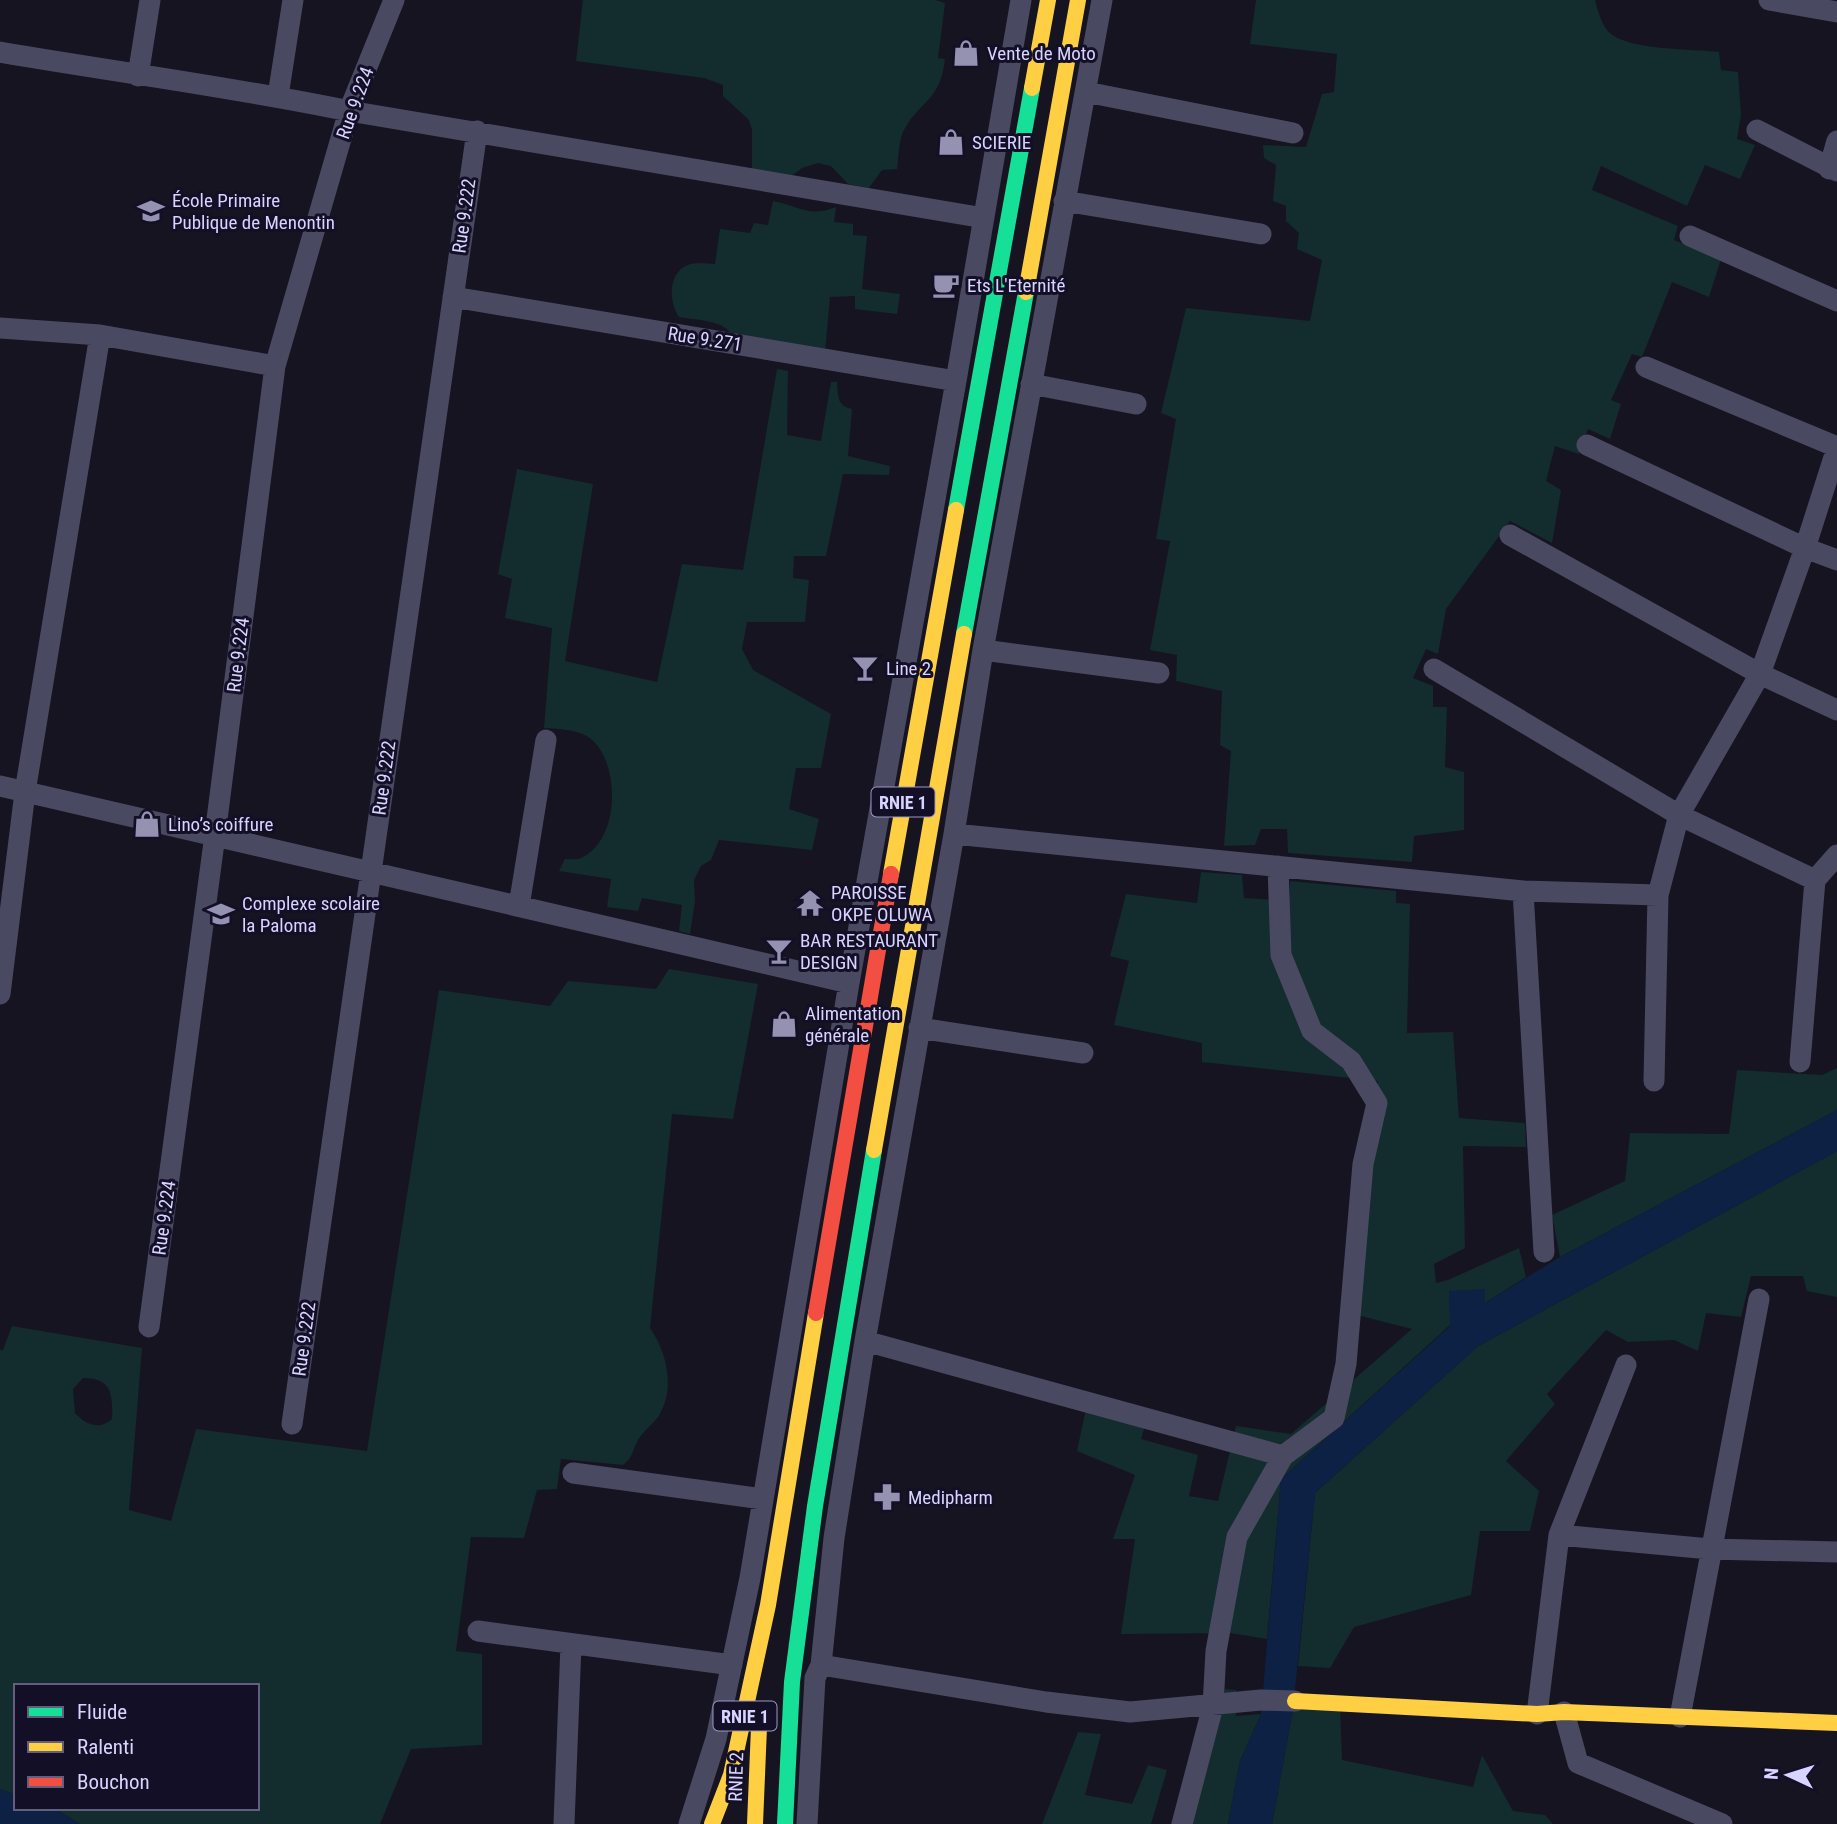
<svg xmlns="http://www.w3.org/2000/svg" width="1837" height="1824" font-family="'Roboto Condensed',sans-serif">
<rect width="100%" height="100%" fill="#161421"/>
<path fill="#132c2d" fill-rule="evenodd" d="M 583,0 L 935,0 L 945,3 L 938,58 L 945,59 C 940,102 921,99 904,130 C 898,141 899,157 897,169 L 882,170 L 869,188 L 848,184 L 831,166 L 818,163 L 802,168 L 790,177 L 752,169 L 752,130 L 749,120 L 723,96 L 723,85 L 704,78 L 576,61 Z
M 1256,0 L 1595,0 C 1598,11 1602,27 1611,34 C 1631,50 1692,49 1719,52 L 1721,70 L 1738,72 L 1741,115 L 1737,139 L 1755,145 L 1740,179 L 1705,165 L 1687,206 L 1601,166 L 1592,190 L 1678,226 L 1674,240 L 1721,259 L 1709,297 L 1672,282 L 1642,357 L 1632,354 L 1611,400 L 1621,404 L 1610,439 L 1588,429 L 1579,454 L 1555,446 L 1546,481 L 1561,490 L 1552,543 L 1510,521 L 1446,609 L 1438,654 L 1426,649 L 1413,678 L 1433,686 L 1433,707 L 1447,707 L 1445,767 L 1464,772 L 1464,830 L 1414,836 L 1412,862 L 1288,853 L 1287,829 L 1261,829 L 1255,845 L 1224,846 L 1231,751 L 1220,745 L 1222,691 L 1176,681 L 1177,655 L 1150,650 L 1170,541 L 1156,539 L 1176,419 L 1161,413 L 1186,308 L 1310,321 L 1322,260 L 1297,249 L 1299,233 L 1286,221 L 1286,206 L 1273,201 L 1276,165 L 1264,158 L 1263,145 L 1306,147 L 1322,94 L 1334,92 L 1337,54 L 1250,44 Z
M 773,201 C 799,206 809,218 836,207 L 834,222 L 853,224 L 853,235 L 867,236 L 862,289 L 900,294 L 897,314 L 855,309 L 855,296 L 830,297 L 825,352 L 732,336 C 726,320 695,320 679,317 C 669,303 667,273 688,265 C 695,262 707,264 715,264 L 720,229 L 750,233 L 754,223 L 768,225 Z
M 777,369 L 788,371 L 787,435 L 821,441 L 831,382 L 837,382 C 838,396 837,406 852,409 L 848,456 L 890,466 L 889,475 L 843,474 L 826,556 L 794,556 L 793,578 L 809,580 L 805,622 L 747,622 L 742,649 L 753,670 L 831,714 L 821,768 L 796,768 L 789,809 L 819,819 L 812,850 L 719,840 L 711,860 L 701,866 L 694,880 L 695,901 L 690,934 L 679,931 L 682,905 L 642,898 L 638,911 L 607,907 L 611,879 L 559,871 L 565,859 C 570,859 576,860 581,858 C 620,841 621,764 591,739 C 579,729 558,729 544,728 L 552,628 L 505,618 L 512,579 L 498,574 L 517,469 L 593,484 L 565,661 L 657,682 L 682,564 L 743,570 Z
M 1201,872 L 1242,875 L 1244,898 L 1289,901 L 1290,881 L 1396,891 L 1396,903 L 1410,904 L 1407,1033 L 1453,1032 L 1459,1118 L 1525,1123 L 1526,1147 L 1463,1146 L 1465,1248 L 1434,1264 L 1436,1283 L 1448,1280 L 1519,1248 L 1526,1277 L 1450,1325 L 1281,1479 L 1267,1639 L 1230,1633 L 1121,1634 L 1135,1539 L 1113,1539 L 1135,1475 L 1077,1451 L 1088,1399 L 1149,1412 L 1141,1439 L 1198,1455 L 1189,1496 L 1218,1501 L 1236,1426 L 1291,1434 L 1412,1329 L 1353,1314 L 1378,1081 L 1202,1062 L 1202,1043 L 1114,1025 L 1129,961 L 1110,956 L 1126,894 L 1197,903 Z
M 669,969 L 758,984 L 733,1119 L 672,1114 L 650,1328 C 667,1352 676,1390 658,1417 C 652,1425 641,1433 637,1442 C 631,1453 634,1456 623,1465 L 561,1459 L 557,1489 L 537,1490 L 524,1538 L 471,1537 L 456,1651 L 482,1654 L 482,1745 L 411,1749 L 380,1824 L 80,1824 L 53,1808 L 257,1808 L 257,1686 L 16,1686 L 16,1795 L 0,1789 L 0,1350 L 3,1350 L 12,1326 L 142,1348 L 129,1510 L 171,1521 L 196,1429 L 367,1451 L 439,990 L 550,1006 L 568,981 L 656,989 ZM 83,1378 C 112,1378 113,1395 112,1419 C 99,1431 85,1424 75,1413 L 73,1389 Z
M 1837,1068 L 1837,1110 L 1560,1257 L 1552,1215 L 1625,1181 L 1630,1133 L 1729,1134 L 1737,1070 L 1822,1075 Z
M 1837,1151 L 1837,1297 L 1807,1291 L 1803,1276 L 1751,1276 L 1741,1317 L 1706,1313 L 1698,1351 L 1674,1340 L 1628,1342 L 1606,1330 L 1547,1394 L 1555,1404 L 1506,1461 L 1539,1491 L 1530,1531 L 1480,1531 L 1471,1595 L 1354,1627 L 1330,1668 L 1298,1666 L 1315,1493 L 1478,1346 Z
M 1225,1689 L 1236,1690 L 1236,1716 L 1261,1714 L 1240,1761 L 1228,1824 L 1171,1824 L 1192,1780 L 1208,1760 Z
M 1340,1704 L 1342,1760 L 1473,1787 L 1482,1755 L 1513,1811 L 1545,1815 L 1553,1824 L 1272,1824 L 1293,1709 Z
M 1078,1732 L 1101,1734 L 1085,1795 L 1132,1804 L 1148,1765 L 1167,1770 L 1151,1824 L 1042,1824 Z"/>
<path fill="#0d2144" d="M 1837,1110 L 1837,1151 L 1478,1346 L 1315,1493 L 1293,1709 L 1272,1824 L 1228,1824 L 1240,1761 L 1261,1714 L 1281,1479 L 1450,1326 L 1449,1291 L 1485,1289 L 1485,1303 L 1560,1257 Z
M 0,1789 L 16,1795 L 16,1808 L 53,1808 L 80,1824 L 0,1824 Z"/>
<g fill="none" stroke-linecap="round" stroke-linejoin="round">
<path stroke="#4a4962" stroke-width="21" d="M 1769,0 L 1837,12
M 0,52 C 116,72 234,87 349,111 L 984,218
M 138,76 L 150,0
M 1086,92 L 1293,133
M 278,96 L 293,0
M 1757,130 L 1837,171
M 1829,169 L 1837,141
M 1064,201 L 1261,234
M 1690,236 L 1837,301
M 453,297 L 956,381
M 0,328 L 100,335 L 275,366
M 1646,367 L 1837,447
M 1031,384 L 1136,404
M 1587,445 L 1805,548 L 1837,560
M 1510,535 L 1760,674 L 1837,710
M 983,650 L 1159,673
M 1434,669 L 1679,815 L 1815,880
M 0,786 L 849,983
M 954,834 L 1523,891 L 1658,895
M 1523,891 L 1544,1252
M 519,906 L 546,740
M 0,994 L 25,792 L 100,335
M 919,1028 L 1083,1053
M 1800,1062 L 1815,880 L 1837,855
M 1654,1081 L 1658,895 L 1679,815 L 1760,674 L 1805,548 L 1837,448
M 149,1327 L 215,835 L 275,366 L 349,111 L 394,0
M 865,1341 L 1283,1456
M 292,1424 L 477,131
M 573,1473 L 763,1499
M 1559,1535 L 1710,1549 L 1837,1552
M 478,1631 L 732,1665
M 821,1665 L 1046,1702 L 1130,1712 L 1261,1700 L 1295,1701
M 1564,1712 L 1578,1763 L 1722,1824
M 1537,1714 L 1559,1535 L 1626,1365
M 1680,1717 L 1759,1299
M 564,1824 L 571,1644
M 689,1824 L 716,1739 L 750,1578 L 849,983 L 956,381 L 1021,0
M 807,1824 L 815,1678 L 821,1665 L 834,1538 L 865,1341 L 954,834 L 983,650 L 1102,0
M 1182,1824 L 1213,1706 L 1216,1651 L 1237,1537 L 1283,1456 L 1334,1418 L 1346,1364 L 1363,1164 L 1377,1103 L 1351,1061 L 1312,1031 L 1281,955 L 1278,866"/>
<path stroke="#16e098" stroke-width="16" d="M 956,510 L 1032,88
M 964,634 L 1026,292
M 785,1824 L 792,1682 L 815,1506 L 874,1150"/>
<path stroke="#ffcf43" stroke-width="16" d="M 1032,88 L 1048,0
M 1026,292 L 1078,0
M 891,874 L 956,510
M 874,1150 L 964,634
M 1295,1701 L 1537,1714 L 1564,1712 L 1837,1723
M 712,1824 L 731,1775 L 768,1605 L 816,1313
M 755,1824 L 759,1727"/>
<path stroke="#f24e42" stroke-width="16" d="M 816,1313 L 891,874"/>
</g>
<defs>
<symbol id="shop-bare" viewBox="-9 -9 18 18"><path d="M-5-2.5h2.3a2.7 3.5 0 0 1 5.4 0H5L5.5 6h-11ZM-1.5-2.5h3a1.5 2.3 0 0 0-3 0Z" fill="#9591b1" stroke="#130f26" stroke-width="2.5" paint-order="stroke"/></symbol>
<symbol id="school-bare" viewBox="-9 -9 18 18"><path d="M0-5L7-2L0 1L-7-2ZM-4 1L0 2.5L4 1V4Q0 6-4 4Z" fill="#9591b1" stroke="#130f26" stroke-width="2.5" paint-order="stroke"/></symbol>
<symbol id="cafe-bare" viewBox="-9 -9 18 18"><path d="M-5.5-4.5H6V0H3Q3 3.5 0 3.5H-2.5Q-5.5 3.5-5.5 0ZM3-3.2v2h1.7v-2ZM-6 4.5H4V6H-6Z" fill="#9591b1" stroke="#130f26" stroke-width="2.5" paint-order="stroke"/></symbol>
<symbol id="bar-bare" viewBox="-9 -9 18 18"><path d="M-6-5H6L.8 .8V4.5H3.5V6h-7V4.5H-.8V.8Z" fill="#9591b1" stroke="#130f26" stroke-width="2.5" paint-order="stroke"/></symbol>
<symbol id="temple-bare" viewBox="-9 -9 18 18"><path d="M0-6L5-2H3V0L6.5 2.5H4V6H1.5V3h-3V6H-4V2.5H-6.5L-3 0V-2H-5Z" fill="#9591b1" stroke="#130f26" stroke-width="2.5" paint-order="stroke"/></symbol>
<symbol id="pharmacy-bare" viewBox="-9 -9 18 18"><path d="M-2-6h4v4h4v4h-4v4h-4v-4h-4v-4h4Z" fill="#9591b1" stroke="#130f26" stroke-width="2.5" paint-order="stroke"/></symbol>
</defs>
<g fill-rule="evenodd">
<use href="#shop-bare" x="947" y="34" width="38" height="38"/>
<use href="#shop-bare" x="932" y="123" width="38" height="38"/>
<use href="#school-bare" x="132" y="192" width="38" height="38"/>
<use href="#cafe-bare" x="927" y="266" width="38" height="38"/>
<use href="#bar-bare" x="846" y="649" width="38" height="38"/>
<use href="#shop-bare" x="128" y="805" width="38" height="38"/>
<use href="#temple-bare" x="791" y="884" width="38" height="38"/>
<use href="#school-bare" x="202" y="895" width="38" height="38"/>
<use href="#bar-bare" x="760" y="932" width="38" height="38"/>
<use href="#shop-bare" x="765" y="1005" width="38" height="38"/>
<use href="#pharmacy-bare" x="868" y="1478" width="38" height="38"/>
</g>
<g text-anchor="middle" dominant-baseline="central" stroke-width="6" stroke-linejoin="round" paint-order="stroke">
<g fill="#130f26" stroke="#9e99be" stroke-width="2">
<rect x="871.5" y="787.5" width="63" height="29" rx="5"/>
<rect x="713.5" y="1701.5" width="63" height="29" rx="5"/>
</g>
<g font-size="18" font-weight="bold" fill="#d9d4ff">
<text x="903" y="802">RNIE 1</text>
<text x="745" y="1716">RNIE 1</text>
</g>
<g font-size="19" fill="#d9d4ff" stroke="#130f26" text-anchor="start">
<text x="987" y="53">Vente de Moto</text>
<text x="972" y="142">SCIERIE</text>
<text x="172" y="200">École Primaire<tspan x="172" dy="22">Publique de Menontin</tspan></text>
<text x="967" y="285">Ets L'Eternité</text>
<text x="886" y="668">Line 2</text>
<text x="168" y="824">Lino’s coiffure</text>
<text x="831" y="892">PAROISSE<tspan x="831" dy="22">OKPE OLUWA</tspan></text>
<text x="242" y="903">Complexe scolaire<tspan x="242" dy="22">la Paloma</tspan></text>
<text x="800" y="940">BAR RESTAURANT<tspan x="800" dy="22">DESIGN</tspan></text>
<text x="805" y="1013">Alimentation<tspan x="805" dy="22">générale</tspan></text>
<text x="908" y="1497">Medipharm</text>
</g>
<g font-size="19" fill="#d9d4ff" stroke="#130f26">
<text transform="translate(355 103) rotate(-70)">Rue 9.224</text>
<text transform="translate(464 216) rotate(-82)">Rue 9.222</text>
<text transform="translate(705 339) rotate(9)">Rue 9.271</text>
<text transform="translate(238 655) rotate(-83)">Rue 9.224</text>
<text transform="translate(384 778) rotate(-82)">Rue 9.222</text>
<text transform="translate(164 1218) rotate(-82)">Rue 9.224</text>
<text transform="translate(304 1339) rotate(-82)">Rue 9.222</text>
<text transform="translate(736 1777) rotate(-88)">RNIE 2</text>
</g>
</g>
<rect x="14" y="1684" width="245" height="126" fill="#130f26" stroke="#625e7d" stroke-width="2"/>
<rect x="28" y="1707" width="35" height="10" fill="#16e098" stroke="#625e7d" stroke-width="2"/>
<text x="77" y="1719" font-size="21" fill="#d9d4ff">Fluide</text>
<rect x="28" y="1742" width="35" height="10" fill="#ffcf43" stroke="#625e7d" stroke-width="2"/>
<text x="77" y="1754" font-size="21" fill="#d9d4ff">Ralenti</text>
<rect x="28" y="1777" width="35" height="10" fill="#f24e42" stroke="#625e7d" stroke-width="2"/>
<text x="77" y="1789" font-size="21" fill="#d9d4ff">Bouchon</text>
<g transform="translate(1788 1775) rotate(274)" stroke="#130f26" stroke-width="5" paint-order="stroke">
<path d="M0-5L12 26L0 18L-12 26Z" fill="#d9d4ff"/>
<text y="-10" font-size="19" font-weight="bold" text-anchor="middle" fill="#d9d4ff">N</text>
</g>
</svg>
